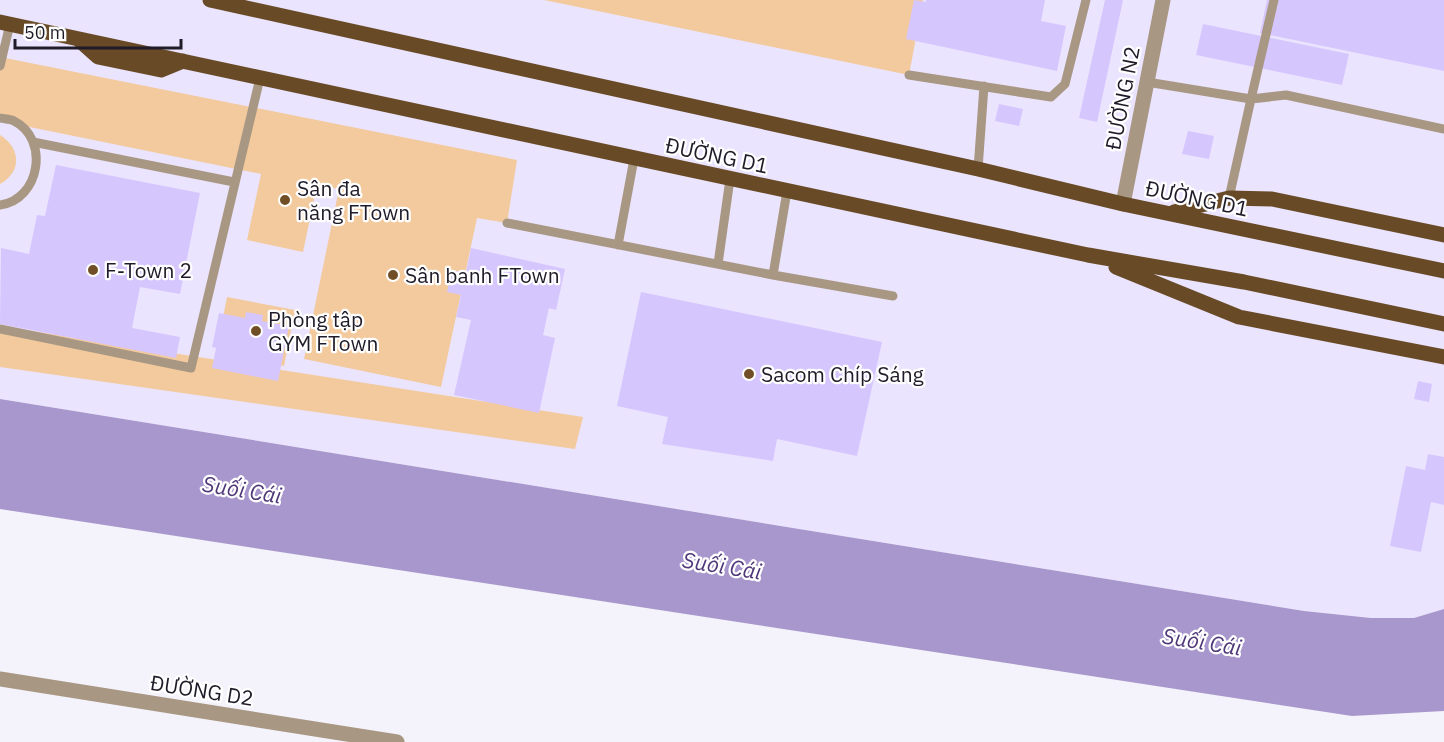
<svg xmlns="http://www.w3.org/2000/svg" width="1444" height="742" font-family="'IBM Plex Sans',sans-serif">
<rect width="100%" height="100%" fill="#f4f2fa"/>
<path fill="#ebe4fe" d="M 0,0 L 1444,0 L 1444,609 L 1415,618 L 1371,618 L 1304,611 L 0,399 Z"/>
<path fill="#f2ca9d" d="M 544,0 L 923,0 L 909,75 Z
M 0,57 L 517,160 L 507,223 L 477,218 L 441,387 L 304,359 L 339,189 L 317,185 L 303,252 L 247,240 L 261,174 L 0,121 Z
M 0,135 C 21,148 22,172 0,184 Z
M 227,297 L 295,310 L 284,366 L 216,353 Z
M 0,326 L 583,417 L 575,449 L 0,367 Z"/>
<path fill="#a797cc" d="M 0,399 L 1304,611 L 1371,618 L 1414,618 L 1444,609 L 1444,711 L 1352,716 L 0,509 Z"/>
<path fill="#d6c6fe" d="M 914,0 L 926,2 L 926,0 L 1045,0 L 1041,21 L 1066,26 L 1057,71 L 906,39 Z
M 1105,0 L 1123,0 L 1097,122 L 1079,118 Z
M 1267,0 L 1444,0 L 1444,71 L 1260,33 Z
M 1203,24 L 1349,54 L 1342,85 L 1196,55 Z
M 999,104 L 1023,109 L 1019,126 L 995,121 Z
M 1188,131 L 1214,136 L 1209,159 L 1182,154 Z
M 56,165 L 200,193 L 180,294 L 140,287 L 132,328 L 180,337 L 176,358 L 0,324 L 1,248 L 29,254 L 37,215 L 45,216 Z
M 471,248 L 565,269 L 556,310 L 549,308 L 543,335 L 555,338 L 539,413 L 454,395 L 471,320 L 456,317 L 461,295 L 447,292 L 452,270 L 466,273 Z
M 641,292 L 882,342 L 857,456 L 777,439 L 773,461 L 662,444 L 668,417 L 617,406 Z
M 246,312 L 263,315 L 262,321 L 289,326 L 278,381 L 212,368 L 216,348 L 212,347 L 219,313 L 245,318 Z
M 1418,381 L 1432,384 L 1429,402 L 1414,399 Z
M 1428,454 L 1444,457 L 1444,505 L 1431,502 L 1421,552 L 1390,546 L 1406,466 L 1425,470 Z"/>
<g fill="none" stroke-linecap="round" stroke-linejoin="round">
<path stroke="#a89783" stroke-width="9" d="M 0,66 L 10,24
M 909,75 L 1051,97 L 1065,84 L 1086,0
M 1147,82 L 1251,99 L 1274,0
M 0,118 C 4,119 10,119 14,121 C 50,139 40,200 0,205
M 33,142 L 234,182
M 978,169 L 984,86
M 1229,198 L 1251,99 L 1286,95 L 1444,129
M 507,223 L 773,275 L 893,296
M 618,245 L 634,159
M 718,264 L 730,179
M 773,275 L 787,191
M 0,329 L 191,368 L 260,78"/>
<path stroke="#a89783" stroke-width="15" d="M 1123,204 L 1163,0
M 0,679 L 397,742"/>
<path stroke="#684b26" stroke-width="15" d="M 210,0 L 978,169 L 1123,204 L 1444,271
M 0,22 L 1088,255 L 1244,282 L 1444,324
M 79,40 L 98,57 L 161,70 L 183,61
M 1174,212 L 1229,198 L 1272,199 L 1444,235
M 1116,267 L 1239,317 L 1444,357"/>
</g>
<g fill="#704f26" stroke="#fff" stroke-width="2">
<circle cx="285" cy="200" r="6"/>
<circle cx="93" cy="270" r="6"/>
<circle cx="393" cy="275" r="6"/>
<circle cx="256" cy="331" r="6"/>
<circle cx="749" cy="374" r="6"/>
</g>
<g text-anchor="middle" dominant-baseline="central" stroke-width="4.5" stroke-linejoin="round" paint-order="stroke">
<g font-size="21" fill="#1f1b28" stroke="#fff">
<text transform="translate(1122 98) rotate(-79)">ĐƯỜNG N2</text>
<text transform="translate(717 155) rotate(12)">ĐƯỜNG D1</text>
<text transform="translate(1197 198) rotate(12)">ĐƯỜNG D1</text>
<text transform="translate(202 690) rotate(9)">ĐƯỜNG D2</text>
</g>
<g font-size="21" fill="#1f1b28" stroke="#fff" text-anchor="start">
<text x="297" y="188">Sân đa<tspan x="297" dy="24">năng FTown</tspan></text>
<text x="105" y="270">F-Town 2</text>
<text x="405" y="275">Sân banh FTown</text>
<text x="268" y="319">Phòng tập<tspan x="268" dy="24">GYM FTown</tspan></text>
<text x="761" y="374">Sacom Chíp Sáng</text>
</g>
<g font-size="22" font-style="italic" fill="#4f3879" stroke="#fff">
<text transform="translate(242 489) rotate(9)">Suối Cái</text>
<text transform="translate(722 565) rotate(9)">Suối Cái</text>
<text transform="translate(1202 641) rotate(9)">Suối Cái</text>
</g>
</g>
<path d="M15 39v9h166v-9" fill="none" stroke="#1f1b28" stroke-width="3"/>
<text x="24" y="39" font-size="18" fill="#1f1b28" stroke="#ffffff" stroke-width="4.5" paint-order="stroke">50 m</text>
</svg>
